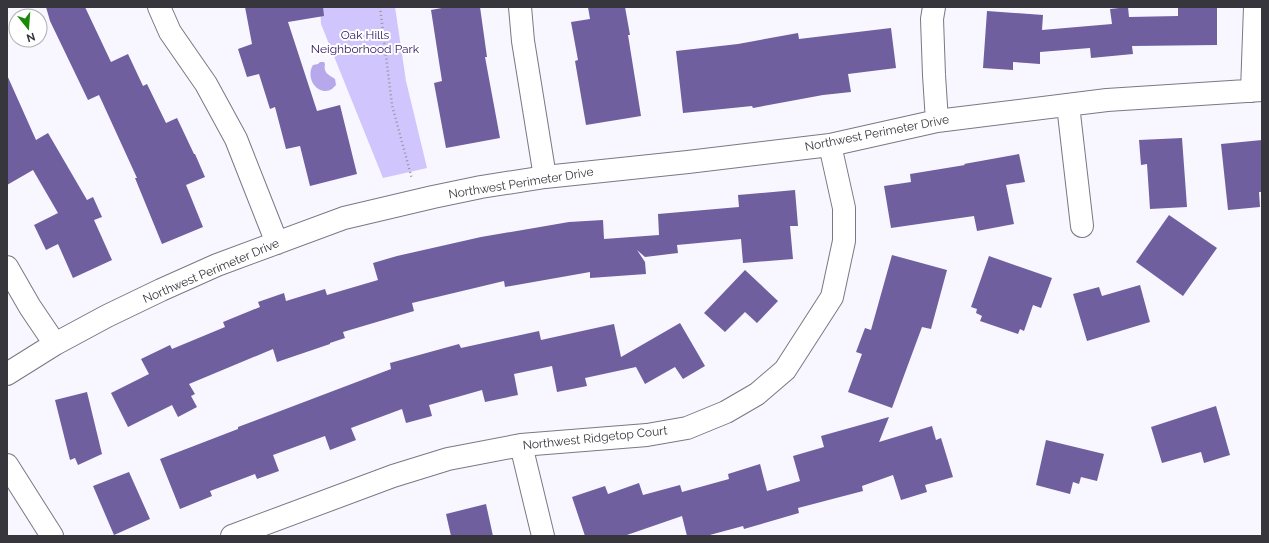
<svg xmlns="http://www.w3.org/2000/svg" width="1269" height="543" font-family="Raleway,sans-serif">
<rect width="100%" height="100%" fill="#f8f6ff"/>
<path fill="#d0c5fd" d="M 320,7 L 395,7 L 406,81 L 427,168 L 383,178 L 321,24 Z"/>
<path fill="#b7a8ec" d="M 320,62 L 324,62 L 325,64 C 323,73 329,75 335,79 L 336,85 L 332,89 C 330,90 328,91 325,91 C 312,90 307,74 313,65 L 318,64 Z"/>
<path fill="#6f5f9e" d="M 46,7 L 85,7 L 111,62 L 128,54 L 143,86 L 147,84 L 166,123 L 177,118 L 194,154 L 195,154 L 205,177 L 186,185 L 203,227 L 162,244 L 135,178 L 137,178 L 99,95 L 88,100 L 50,21 Z
M 245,7 L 323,7 L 324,16 L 288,22 L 317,111 L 340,105 L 357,174 L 310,186 L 300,146 L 286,149 L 275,107 L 270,109 L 259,74 L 247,77 L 238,49 L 252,44 Z
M 447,7 L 480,7 L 487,57 L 485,57 L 500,138 L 446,148 L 434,83 L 442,81 L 431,10 Z
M 588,7 L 625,7 L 630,35 L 628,35 L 641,116 L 586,125 L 575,61 L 578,60 L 571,22 L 590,19 Z
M 1128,7 L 1129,17 L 1178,16 L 1178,7 L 1217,7 L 1217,45 L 1132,46 L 1133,54 L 1091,58 L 1090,48 L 1040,52 L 1040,64 L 1013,62 L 1013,70 L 983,68 L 987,11 L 1043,15 L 1042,30 L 1112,24 L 1110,9 Z
M 891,28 L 896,68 L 848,74 L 851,92 L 823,95 L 753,108 L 752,106 L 683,113 L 676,51 L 738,44 L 798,33 L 799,39 Z
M 7,75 L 36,140 L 48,133 L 87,200 L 93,197 L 102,217 L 94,220 L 112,260 L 73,278 L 58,244 L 46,250 L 34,225 L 58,213 L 33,170 L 7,185 Z
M 1182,138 L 1187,207 L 1150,209 L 1147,164 L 1141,165 L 1139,140 Z
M 1262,140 L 1262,192 L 1259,192 L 1260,207 L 1228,210 L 1221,144 Z
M 1019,154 L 1025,182 L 1006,185 L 1014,224 L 977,231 L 974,216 L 891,228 L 884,186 L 911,182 L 910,174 L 965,165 L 964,164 Z
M 795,190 L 798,226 L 790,226 L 793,259 L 743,263 L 741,239 L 677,245 L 678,253 L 645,257 L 637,250 L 645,262 L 646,274 L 590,278 L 590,272 L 505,287 L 504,281 L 412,303 L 414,311 L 343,332 L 345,338 L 330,343 L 330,344 L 277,362 L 273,349 L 189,384 L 195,394 L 191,396 L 197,407 L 178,417 L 172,405 L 128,427 L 111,393 L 149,374 L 141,359 L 170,345 L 172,349 L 225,327 L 223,322 L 260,307 L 258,302 L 284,293 L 286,301 L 325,289 L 327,295 L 378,280 L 373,263 L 397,256 L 481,237 L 569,222 L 603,220 L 604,239 L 659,235 L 658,214 L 739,207 L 738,195 Z
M 1169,215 L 1217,248 L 1183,296 L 1136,262 Z
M 892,255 L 947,270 L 931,329 L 922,327 L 892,408 L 848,392 L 862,354 L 856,352 L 865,328 L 871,330 Z
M 989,256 L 1052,278 L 1041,308 L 1033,305 L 1024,331 L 1020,329 L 1018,334 L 980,321 L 982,316 L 976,313 L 977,309 L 971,307 Z
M 745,270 L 778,301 L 757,323 L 745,312 L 725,332 L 704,313 Z
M 1140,285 L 1150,322 L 1087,341 L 1073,294 L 1099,287 L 1102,296 Z
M 680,323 L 705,366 L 683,379 L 675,367 L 645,384 L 636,367 L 585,378 L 587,386 L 557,392 L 552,366 L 514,374 L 518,395 L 485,402 L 482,390 L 429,405 L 432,416 L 406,423 L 402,409 L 351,428 L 356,440 L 330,450 L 325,436 L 273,455 L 279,471 L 257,479 L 255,474 L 210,491 L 212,496 L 180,509 L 160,459 L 238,429 L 238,427 L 391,369 L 390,363 L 459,344 L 461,348 L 539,331 L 541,340 L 614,324 L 621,357 Z
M 87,392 L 102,454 L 78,465 L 75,458 L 70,460 L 55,400 Z
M 1216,406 L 1230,455 L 1204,463 L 1201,452 L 1162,463 L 1151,427 Z
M 889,417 L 879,442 L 932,426 L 936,440 L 941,438 L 953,477 L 925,485 L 927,492 L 901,500 L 893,475 L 862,486 L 863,491 L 798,508 L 799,513 L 744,529 L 743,526 L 706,536 L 687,536 L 682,516 L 624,536 L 585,536 L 572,497 L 605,486 L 608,494 L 639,483 L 643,495 L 680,485 L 682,492 L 729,479 L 728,474 L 760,464 L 767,491 L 800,481 L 793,456 L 824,447 L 821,436 Z
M 1046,440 L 1104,454 L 1097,481 L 1081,477 L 1079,484 L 1073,482 L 1070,494 L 1036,485 Z
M 129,472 L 150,519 L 114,535 L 93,486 Z
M 486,504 L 493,536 L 451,536 L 446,514 Z"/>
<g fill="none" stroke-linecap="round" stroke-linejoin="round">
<defs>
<path id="street" d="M 159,7 L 170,32 L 206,84 L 236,139 L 277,243
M 520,7 L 523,41 L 545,177
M 934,7 L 932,19 L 934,75 L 937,121
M 1252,91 L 1255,7
M 1068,105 L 1082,226
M 7,267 L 30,307 L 55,344
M 7,374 L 55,344 L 107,316 L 161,290 L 217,265 L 344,218 L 433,197 L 481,187 L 545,177 L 688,162 L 830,145 L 937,121 L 1107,100 L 1262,90
M 521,445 L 543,536
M 7,465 L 52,536
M 232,536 L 393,476 L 448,459 L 521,445 L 647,435 L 687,428 L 726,412 L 757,394 L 785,370 L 832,297 L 844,241 L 844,208 L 830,145"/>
</defs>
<use href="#street" stroke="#7a7884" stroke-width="24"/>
<path stroke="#97959d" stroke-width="2.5" stroke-dasharray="1 3" stroke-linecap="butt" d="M 380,7 L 392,105 L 412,179"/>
<use href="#street" stroke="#fff" stroke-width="22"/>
</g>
<g text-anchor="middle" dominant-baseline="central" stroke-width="4" stroke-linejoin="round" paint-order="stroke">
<g font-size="12" fill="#321562" stroke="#fff">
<text x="365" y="35">Oak Hills<tspan x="365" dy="14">Neighborhood Park</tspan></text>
</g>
<g font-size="12" fill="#37363c" stroke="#fff">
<text transform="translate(877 133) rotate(-11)">Northwest Perimeter Drive</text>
<text transform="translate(521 183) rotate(-9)">Northwest Perimeter Drive</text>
<text transform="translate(211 271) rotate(-23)">Northwest Perimeter Drive</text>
<text transform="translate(595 438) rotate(-6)">Northwest Ridgetop Court</text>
</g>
</g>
<rect width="1269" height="543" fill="none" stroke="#37363c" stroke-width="16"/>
<g transform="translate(28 28) rotate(163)"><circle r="19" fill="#ffffff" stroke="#afafb1"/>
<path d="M0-3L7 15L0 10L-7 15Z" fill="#1b8907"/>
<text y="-6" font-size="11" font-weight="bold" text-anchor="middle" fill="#37363c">N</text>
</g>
</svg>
